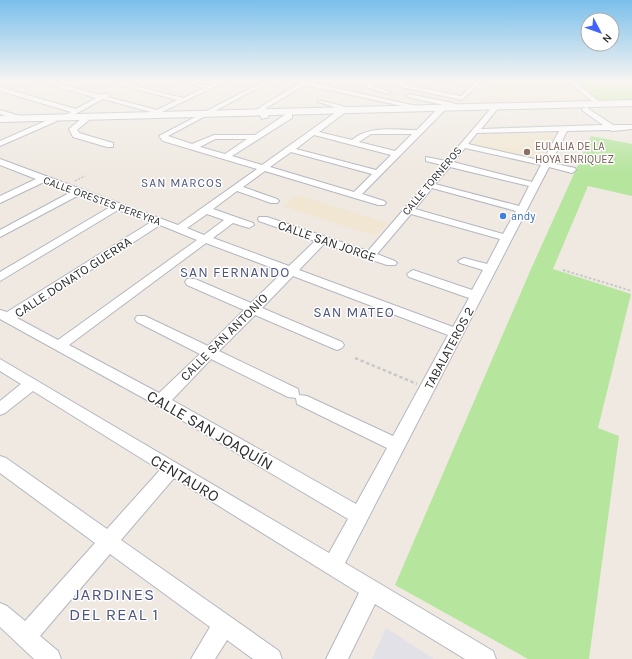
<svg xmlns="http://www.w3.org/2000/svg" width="632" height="659" font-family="Karla,sans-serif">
<rect width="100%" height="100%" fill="#efe9e1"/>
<path fill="#e3e1e8" d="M 386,628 L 434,659 L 372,659 Z"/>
<path fill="#f0e6d1" d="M 500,80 L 563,80 L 591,103 L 475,106 Z
M 552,133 L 555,135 L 542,160 L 473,145 L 481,134 Z
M 297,195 L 388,223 L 376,236 L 283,206 Z"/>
<path fill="#b6e59e" d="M 591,136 L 632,144 L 632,196 L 588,186 L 553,269 L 631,294 L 598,428 L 619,436 L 589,659 L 528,659 L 395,585 L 531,269 Z"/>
<path fill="#c9ec9a" d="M 574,80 L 624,80 L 623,82 L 632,84 L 632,100 L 600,101 Z"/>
<path fill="#dfdcd8" d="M 426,80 L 455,80 L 469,84 L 464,88 L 452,86 L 449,87 L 422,83 Z"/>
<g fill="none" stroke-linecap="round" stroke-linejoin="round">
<defs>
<path id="minor" d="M 35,80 L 44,80 L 101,95 L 106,93 L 109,95 L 108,97 L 157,110 L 177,100 L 102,80 L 112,80 L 183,98 L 204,88 L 176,80 C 186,80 203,86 211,85 C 218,83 222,79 229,80 L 151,117 L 147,115 L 151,112 L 103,99 L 70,117 L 66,115 L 71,112 L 0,91 L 0,87 L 76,109 L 96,98 Z
M 266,80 L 273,80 L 168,136 L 192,144 L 214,135 L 255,135 L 286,114 L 292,114 L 292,118 L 232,156 L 262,165 L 339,110 L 338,108 L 318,102 L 318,100 L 343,106 L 347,111 L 319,132 L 352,140 C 369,125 395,130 417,130 L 440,106 L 447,108 L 362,194 L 384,201 L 386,203 L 384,205 L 378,205 L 265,171 L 243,187 L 277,199 L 279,201 L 277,203 L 271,203 L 237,191 L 213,209 L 253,223 L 254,225 L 249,228 L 233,223 L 213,238 L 289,266 L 315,241 L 259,221 L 258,219 L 259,217 L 267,217 L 368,251 L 442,165 L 426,161 L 426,157 L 446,161 L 493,106 L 499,107 L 481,129 L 603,125 L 583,111 L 582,109 L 586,107 L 613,125 L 632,125 L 632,129 L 613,131 L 609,130 L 567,131 L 551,163 L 575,168 L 576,170 L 572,173 L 549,167 L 345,563 L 493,651 L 496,659 L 465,659 L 375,604 L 348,659 L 326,659 L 359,593 L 174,478 L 121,540 L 279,651 L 282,659 L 253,659 L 227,640 L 215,659 L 191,659 L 210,627 L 110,554 L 40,636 L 58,651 L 61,659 L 34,659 L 0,627 L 0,603 L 7,606 L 25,621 L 95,543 L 0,473 L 0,456 L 6,458 L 107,529 L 160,470 L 33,391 L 5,413 L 0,415 L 0,401 L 21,384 L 0,371 L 0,359 L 329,553 L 348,519 L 156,405 L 0,319 L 0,310 L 7,312 L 151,222 L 118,210 L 0,281 L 0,272 L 110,207 L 79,195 L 0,237 L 0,230 L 71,192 L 44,182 L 0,203 L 0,196 L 36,179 L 0,165 L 0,159 L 178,225 L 257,169 L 163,141 L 159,136 ZM 559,131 L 543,161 L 468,144 L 477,133 ZM 371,134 L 412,134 L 395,151 L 359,142 ZM 314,135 L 391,155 L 376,170 L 296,149 ZM 215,139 L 247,139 L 225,154 L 200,147 ZM 465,148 L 541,165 L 532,182 L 453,162 ZM 291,152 L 372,174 L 354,192 L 270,167 ZM 450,167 L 529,186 L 519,206 L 435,184 ZM 432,188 L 516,211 L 503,234 L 415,209 ZM 207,214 L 224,220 L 204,235 L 187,228 ZM 411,214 L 500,239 L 487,264 L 464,258 L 458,261 L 460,263 L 483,270 L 472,290 L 413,270 L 407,274 L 409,277 L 469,298 L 453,327 L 299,270 L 324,244 L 387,265 L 395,265 L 397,263 L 395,261 L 377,254 ZM 160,225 L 197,240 L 58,340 L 17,318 ZM 206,243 L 283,272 L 251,303 L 195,279 L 187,279 L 185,282 L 187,285 L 244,310 L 208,346 L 145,316 L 137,316 L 135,319 L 137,322 L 200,354 L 159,393 L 69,345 ZM 293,276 L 448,335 L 393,436 L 307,396 L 299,395 L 298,389 L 219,351 L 255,315 L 332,348 L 337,350 L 342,348 L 344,345 L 342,342 L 262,308 ZM 211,359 L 288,397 L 296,398 L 297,404 L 387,448 L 356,504 L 172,400 Z
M 285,80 L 304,81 L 430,109 L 426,111 L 305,85 L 266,108 L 265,110 L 269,117 L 262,119 L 257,110 L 262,106 L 298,84 Z
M 371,80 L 378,80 L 373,86 L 391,92 L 388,94 L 368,88 L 366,85 Z
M 404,80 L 411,80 L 406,85 L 461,96 L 477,80 L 483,80 L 462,100 L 401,87 L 399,84 Z
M 566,80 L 573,80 L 602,104 L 597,105 Z
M 409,94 L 453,103 L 456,105 L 453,107 L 407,97 L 407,95 Z
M 0,110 L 24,117 L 25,119 L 21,121 L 0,114 Z
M 82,118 L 89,120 L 77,130 L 79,133 L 113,143 L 113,147 L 107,147 L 73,137 L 69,129 Z
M 50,119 L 57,121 L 0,146 L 0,141 Z"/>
<path id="secondary" d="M 632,100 L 632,106 L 0,122 L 0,116 Z"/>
</defs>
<use href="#minor" stroke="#b4b7c1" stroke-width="2"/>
<use href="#secondary" stroke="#b4b7c1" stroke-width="2"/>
<path stroke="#c9c9c9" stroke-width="1.5" stroke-dasharray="2 1.5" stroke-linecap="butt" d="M 75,181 L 85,176"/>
<path stroke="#c9c9c9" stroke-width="2" stroke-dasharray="2.5 2" stroke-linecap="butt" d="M 563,270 L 632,291"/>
<path stroke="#c9c9c9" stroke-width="2.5" stroke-dasharray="3.5 2.5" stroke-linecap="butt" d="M 355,358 L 417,384"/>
<use href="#minor" fill="#fff" fill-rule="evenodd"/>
<use href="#secondary" fill="#fff" fill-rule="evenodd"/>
</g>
<linearGradient id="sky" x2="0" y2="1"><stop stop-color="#7abfeb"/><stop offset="0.47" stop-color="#f8f5f2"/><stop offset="1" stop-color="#f8f5f2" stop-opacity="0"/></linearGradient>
<rect width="632" height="172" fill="url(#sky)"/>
<circle fill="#8d6e63" stroke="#fff" stroke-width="1.5" cx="527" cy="152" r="4"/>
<circle fill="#3f7fe0" stroke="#fff" stroke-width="1.5" cx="503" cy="216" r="4"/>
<g text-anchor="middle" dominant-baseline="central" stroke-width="3" stroke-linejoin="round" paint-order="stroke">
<g font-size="11" fill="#785e54" stroke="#fff" text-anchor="start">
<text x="535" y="146">EULALIA DE LA<tspan x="535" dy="13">HOYA ENRIQUEZ</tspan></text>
</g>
<g font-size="11" fill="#2e2e2e" stroke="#fff">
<text transform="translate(432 181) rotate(-50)">CALLE TORNEROS</text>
<text transform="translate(102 201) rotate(20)">CALLE ORESTES PEREYRA</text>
</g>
<g font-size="11" fill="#366cbe" stroke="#fff" text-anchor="start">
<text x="511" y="216">andy</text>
</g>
<g font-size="12" letter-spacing="1" fill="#4d5680" stroke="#fff">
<text x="182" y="183">SAN MARCOS</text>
</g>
<g font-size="13" fill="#2e2e2e" stroke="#fff">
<text transform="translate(327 241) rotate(19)">CALLE SAN JORGE</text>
<text transform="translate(73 277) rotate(-33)">CALLE DONATO GUERRA</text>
<text transform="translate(224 337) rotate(-45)">CALLE SAN ANTONIO</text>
<text transform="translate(449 348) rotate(-62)">TABALATEROS 2</text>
</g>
<g font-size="14" letter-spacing="1" fill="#4d5680" stroke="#fff">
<text x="235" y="272">SAN FERNANDO</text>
<text x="354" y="312">SAN MATEO</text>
</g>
<g font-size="16" fill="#2e2e2e" stroke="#fff">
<text transform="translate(210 430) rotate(30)">CALLE SAN JOAQUÍN</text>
<text transform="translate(185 478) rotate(31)">CENTAURO</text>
</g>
<g font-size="17" letter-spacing="1" fill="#4d5680" stroke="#fff">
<text x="114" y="594">JARDINES<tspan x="114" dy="20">DEL REAL 1</tspan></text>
</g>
</g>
<g transform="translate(600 32) rotate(131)"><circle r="19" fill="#ffffff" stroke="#ababab"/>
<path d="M0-3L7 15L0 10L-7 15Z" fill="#4264fb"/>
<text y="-6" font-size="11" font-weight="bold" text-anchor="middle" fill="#2e2e2e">N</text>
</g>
</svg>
